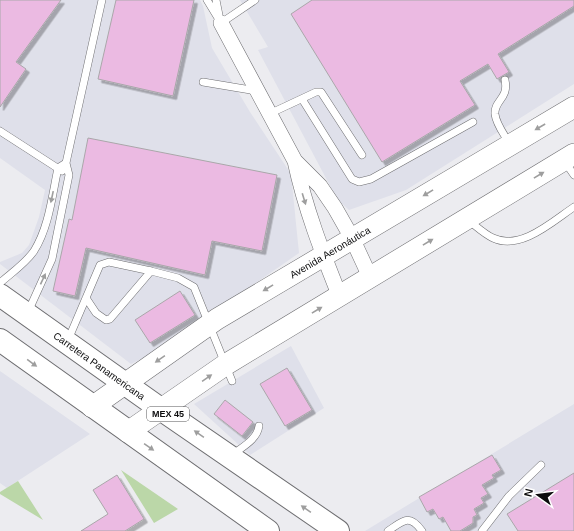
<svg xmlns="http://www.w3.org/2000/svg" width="574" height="531" font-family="Helvetica,sans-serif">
<defs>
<filter id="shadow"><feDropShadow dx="3.5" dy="3.5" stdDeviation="0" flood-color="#0004"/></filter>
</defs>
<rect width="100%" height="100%" fill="#ececf0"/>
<path fill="#dfe0ea" d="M 0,0 L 200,0 L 203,6 L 212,48 L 250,112 L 291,174 L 299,253 L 159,350 L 131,364 L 0,264 L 0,262 L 22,253 L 29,245 L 39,217 L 45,190 L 0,158 Z
M 240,0 L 574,0 L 574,84 L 406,190 L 349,210 L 337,199 L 258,50 L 268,47 Z
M 291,346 L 324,408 L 250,455 L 194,404 Z
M 0,371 L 90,434 L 7,488 L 0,483 Z
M 574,404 L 574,531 L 365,531 Z"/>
<path fill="#bbd7a8" d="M 121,470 L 178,509 L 154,523 Z
M 18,481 L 43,520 L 0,494 L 0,492 Z"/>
<path fill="#ebbae2" stroke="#aaa7aa" filter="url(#shadow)" d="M 0,0 L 61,0 L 16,62 L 26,69 L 0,107 Z
M 116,0 L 194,0 L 173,96 L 98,79 Z
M 312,0 L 574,0 L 574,6 L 498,54 L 509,72 L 497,79 L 488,64 L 460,81 L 475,105 L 382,162 L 291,14 Z
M 88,138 L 277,175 L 262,251 L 212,241 L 205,275 L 86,248 L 75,296 L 53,291 L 69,219 L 72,220 Z
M 180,291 L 195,315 L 150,343 L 135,320 Z
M 287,368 L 312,410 L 285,426 L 260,384 Z
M 225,400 L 253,422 L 242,436 L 214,414 Z
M 492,455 L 501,470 L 492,475 L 494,478 L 482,485 L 488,494 L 481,498 L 484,503 L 474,509 L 477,515 L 473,517 L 473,523 L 460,531 L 451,531 L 443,517 L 439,519 L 433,509 L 427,512 L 419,497 Z
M 574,473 L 574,531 L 518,531 L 507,514 Z
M 117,475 L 144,519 L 125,531 L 81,531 L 108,514 L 93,490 Z"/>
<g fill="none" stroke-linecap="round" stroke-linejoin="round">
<defs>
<path id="lane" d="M 207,0 L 221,23
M 216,0 L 219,15
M 221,23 L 255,0
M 505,80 C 509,99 494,100 495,114 C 496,124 504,134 509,143
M 203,82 L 257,91
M 302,99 L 352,179 L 359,182 L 371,179 L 473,122
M 269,114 L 316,92 L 321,92 L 362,155
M 0,131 L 62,171
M 565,162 L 574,175
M 468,220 C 476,226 484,234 493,238 C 521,251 553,221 574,207
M 0,283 C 11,273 25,264 34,251 C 49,227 52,196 58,168 L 66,163
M 86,298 L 96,313 L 106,320 L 110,319 L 151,271
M 28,312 L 52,259 L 69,175 L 66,163 L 102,0
M 68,340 L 100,265 L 109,262 L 151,271 L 178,278 L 194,287 L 232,381
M 232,455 C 242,447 257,440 259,426
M 388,531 C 403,521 409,513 422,531
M 482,531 L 509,496 L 541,465"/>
<path id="street" d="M 221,23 L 295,161 L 320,186 L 335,208 L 352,238 L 370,277
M 295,161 C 305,208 322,252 340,297"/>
<g id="secondary">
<path id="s1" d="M 92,407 L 217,319 L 574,107"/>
<path d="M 128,432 L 225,365 L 574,154"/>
</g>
<g id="primary">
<path id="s2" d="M 0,295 L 162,410 L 338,531"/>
<path d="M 0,340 L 268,531"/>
</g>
</defs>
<use href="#lane" stroke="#6e6e71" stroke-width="8"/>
<use href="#street" stroke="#6e6e71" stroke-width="16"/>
<use href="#secondary" stroke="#6e6e71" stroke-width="22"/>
<use href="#primary" stroke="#6e6e71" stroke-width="24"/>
<use href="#lane" stroke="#fff" stroke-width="7"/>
<use href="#street" stroke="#fff" stroke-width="15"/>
<use href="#secondary" stroke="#fff" stroke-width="21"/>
<use href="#primary" stroke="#fff" stroke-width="22"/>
</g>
<defs><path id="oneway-solid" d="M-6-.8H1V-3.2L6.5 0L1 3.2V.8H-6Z"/></defs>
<g fill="#9e9e9e">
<use href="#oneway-solid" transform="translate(540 127) rotate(150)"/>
<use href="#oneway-solid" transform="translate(539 175) rotate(-31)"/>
<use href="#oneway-solid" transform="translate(428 193) rotate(149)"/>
<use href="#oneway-solid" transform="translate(52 197) rotate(102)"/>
<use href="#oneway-solid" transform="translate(304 199) rotate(73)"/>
<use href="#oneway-solid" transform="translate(428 242) rotate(-31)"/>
<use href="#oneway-solid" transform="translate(43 279) rotate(-65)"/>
<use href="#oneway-solid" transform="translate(268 288) rotate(149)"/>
<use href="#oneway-solid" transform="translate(317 310) rotate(-31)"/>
<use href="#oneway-solid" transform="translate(160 359) rotate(145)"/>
<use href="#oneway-solid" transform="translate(32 363) rotate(36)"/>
<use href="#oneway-solid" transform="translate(207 378) rotate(-35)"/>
<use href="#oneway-solid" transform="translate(199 434) rotate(-145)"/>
<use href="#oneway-solid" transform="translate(149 447) rotate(35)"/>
<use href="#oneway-solid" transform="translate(306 509) rotate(-145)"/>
</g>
<g text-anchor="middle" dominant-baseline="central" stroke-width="3.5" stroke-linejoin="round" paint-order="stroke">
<rect fill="#fff" stroke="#555556" stroke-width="1" x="147" y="407" width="42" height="14" rx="3"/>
<g font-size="9" font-weight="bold" fill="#0c0c0d">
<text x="168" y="414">MEX 45</text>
</g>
<g font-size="10" fill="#0c0c0d" stroke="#fff">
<text stroke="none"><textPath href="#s1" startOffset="284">Avenida Aeronáutica</textPath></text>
<text stroke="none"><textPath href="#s2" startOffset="122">Carretera Panamericana</textPath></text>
</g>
</g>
<g transform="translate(538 495) rotate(284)" stroke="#ffffff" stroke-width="3" paint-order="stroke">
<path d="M0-3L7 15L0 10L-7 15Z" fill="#0c0c0d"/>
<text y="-6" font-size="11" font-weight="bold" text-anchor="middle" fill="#0c0c0d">N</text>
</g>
</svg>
